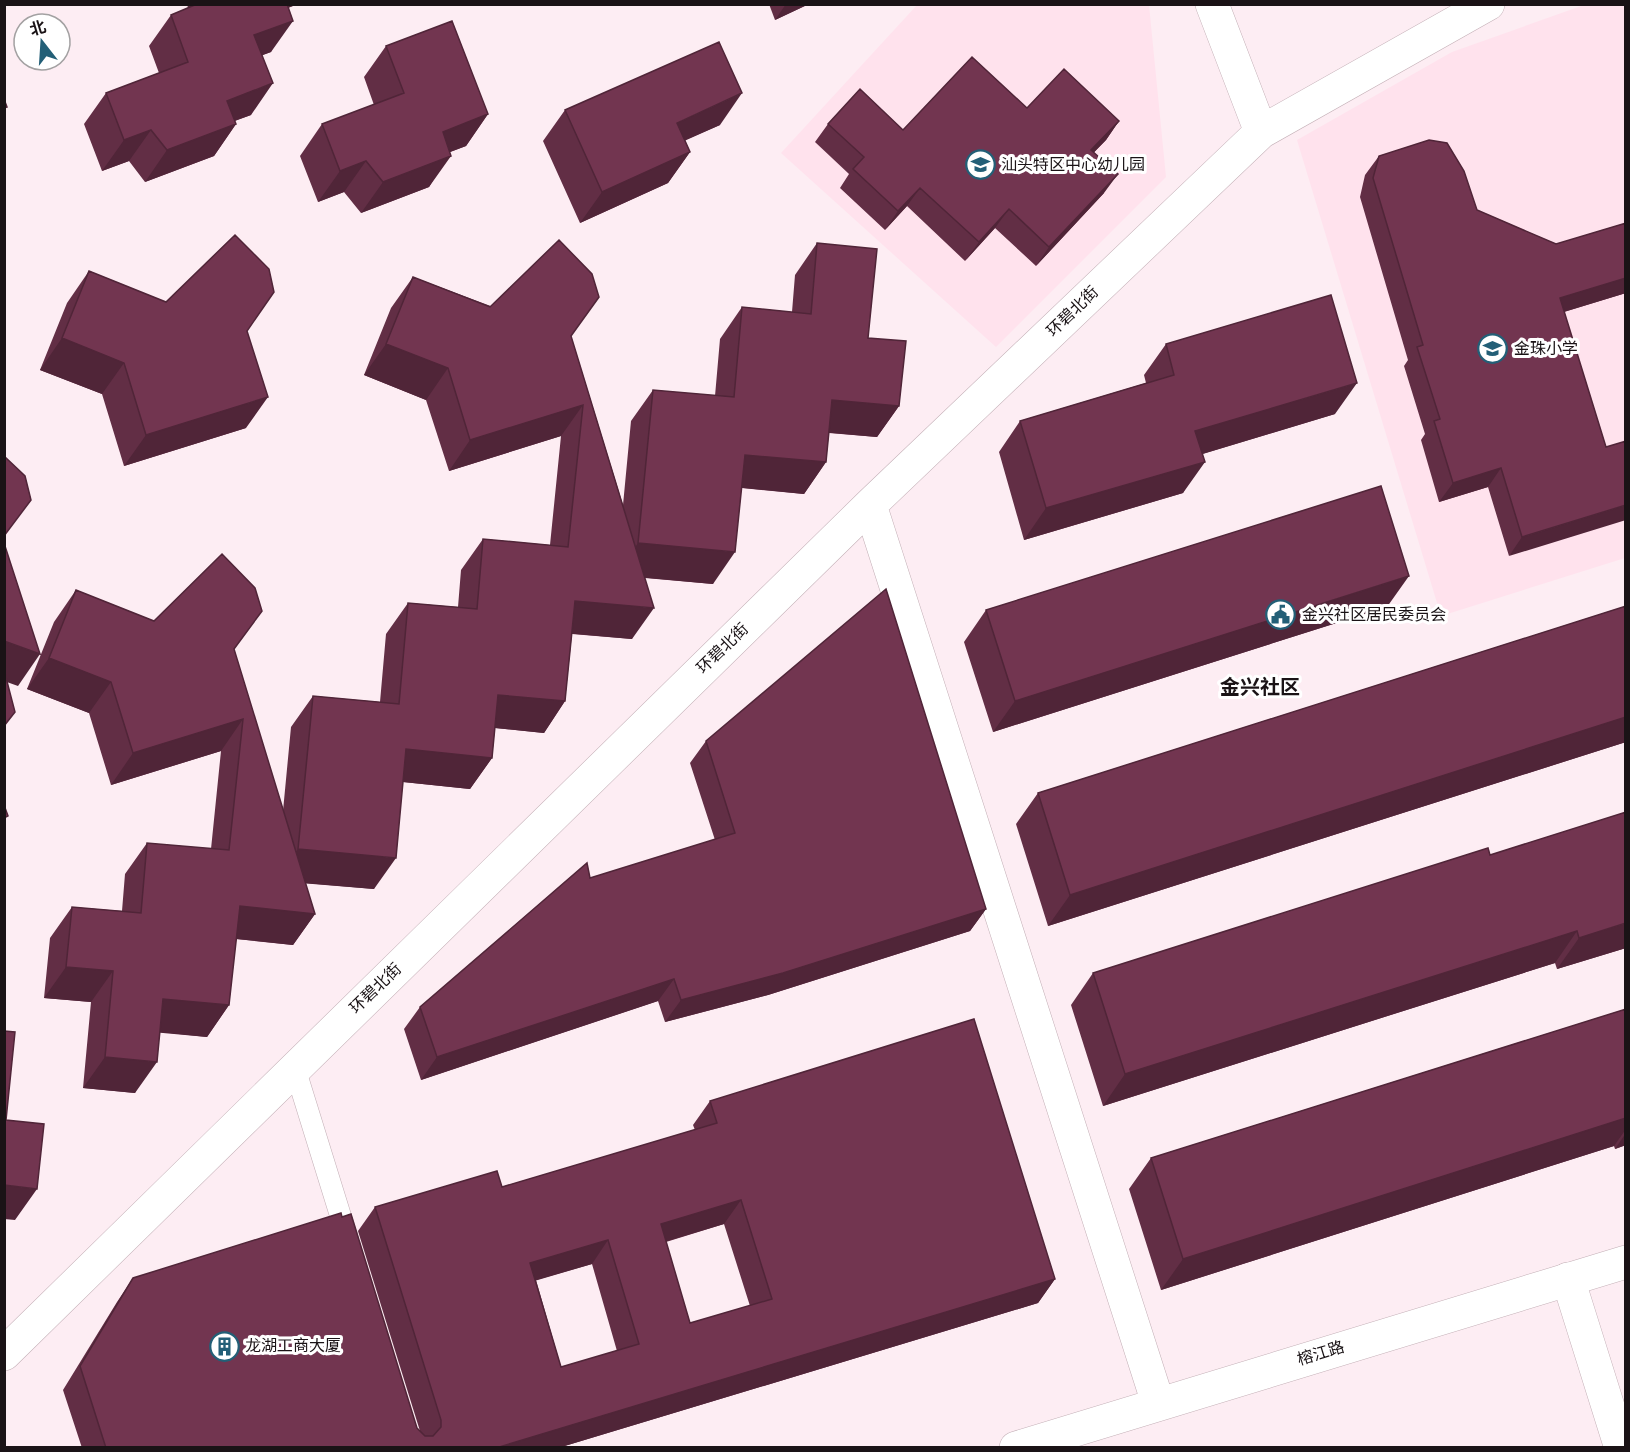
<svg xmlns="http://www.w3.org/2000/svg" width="1630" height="1452" font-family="'Sofia Sans Condensed','Noto Sans SC',sans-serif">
<rect width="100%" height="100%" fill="#fdedf3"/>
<path fill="#ffe2ed" d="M 917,5 L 1149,5 L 1166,177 L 996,347 L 781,153 Z
M 1584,5 L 1625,5 L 1625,558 L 1441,616 L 1297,140 L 1452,52 Z"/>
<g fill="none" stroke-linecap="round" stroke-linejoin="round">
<defs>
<path id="lane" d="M 295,1069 L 348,1240"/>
<path id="street" d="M 1212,4 L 1261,132
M 870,505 L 1158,1403
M 1568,1279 L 1621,1448
M 4,1354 L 870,505 L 1261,132 L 1488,4"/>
<path id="secondary" d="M 1016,1448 L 1626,1262"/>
</defs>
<use href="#lane" stroke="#c3afb6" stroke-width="22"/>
<use href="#street" stroke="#c3afb6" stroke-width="34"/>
<use href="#secondary" stroke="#c3afb6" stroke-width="34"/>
<use href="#lane" stroke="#fff" stroke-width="21"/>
<use href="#street" stroke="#fff" stroke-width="33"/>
<use href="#secondary" stroke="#fff" stroke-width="33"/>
</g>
<path fill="#622e45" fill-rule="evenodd" d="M 187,4 L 298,4 L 288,8 L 271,52 L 262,55 L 251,115 L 234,121 L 236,124 L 214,156 L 145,182 L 129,161 L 102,171 L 84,124 L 106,93 L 159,73 L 149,46 L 171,15 L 188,8 Z
M 769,4 L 809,4 L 775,20 Z
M 386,46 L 488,114 L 466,146 L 450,152 L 429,187 L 361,213 L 344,192 L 318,202 L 300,156 L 322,124 L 374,105 L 364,77 Z
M 1027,108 L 1119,121 L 1106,140 L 1094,152 L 1104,193 L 1036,266 L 995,228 L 965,261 L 907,206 L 885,230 L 840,188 L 849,174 L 815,142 L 828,124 L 903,130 Z
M 565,110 L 720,125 L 685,140 L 690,152 L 668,183 L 580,223 L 543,141 Z
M 1379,156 L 1477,210 L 1556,244 L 1626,223 L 1626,293 L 1564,312 L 1606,447 L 1509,556 L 1488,487 L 1439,502 L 1421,440 L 1425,434 L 1404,366 L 1408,360 L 1360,197 L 1365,175 Z
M 817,243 L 868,338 L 899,406 L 877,437 L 829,433 L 826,462 L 804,494 L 742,488 L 713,584 L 645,578 L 632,639 L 572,634 L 565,701 L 544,733 L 495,728 L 492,758 L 470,789 L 403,782 L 374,889 L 305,883 L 315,914 L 293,945 L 236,939 L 229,1005 L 207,1037 L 160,1032 L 135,1093 L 83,1088 L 91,1002 L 44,998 L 50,938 L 72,907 L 122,911 L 125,874 L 147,843 L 211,849 L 221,751 L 111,785 L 89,713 L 27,689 L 54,622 L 76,590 L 154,621 L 234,650 L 283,811 L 291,727 L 313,696 L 380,702 L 386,634 L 408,603 L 458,607 L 461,570 L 483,539 L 550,545 L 561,436 L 449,471 L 426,400 L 364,375 L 391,308 L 413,277 L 571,336 L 623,505 L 631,421 L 653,390 L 715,396 L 720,339 L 742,307 L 792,312 L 795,275 Z
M 89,271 L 166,302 L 247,331 L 246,428 L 124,466 L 102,394 L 40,370 L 67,303 Z
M 1166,344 L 1335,414 L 1202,454 L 1183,493 L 1024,540 L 999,452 L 1020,421 L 1146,383 L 1144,375 Z
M 1626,606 L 1626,742 L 1048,926 L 1016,824 L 1038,793 Z
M 1387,607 L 993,732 L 964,642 L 986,610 Z
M 706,741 L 986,909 L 970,931 L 768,995 L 665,1022 L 658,1001 L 421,1080 L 404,1029 L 420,1007 L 590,878 L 715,840 L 690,763 Z
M 1490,855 L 1626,948 L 1557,969 L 1555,963 L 1103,1106 L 1071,1005 L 1093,973 Z
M 1626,1009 L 1626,1145 L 1615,1149 L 1614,1146 L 1161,1290 L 1129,1189 L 1151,1158 Z
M 710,1101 L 1055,1279 L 1038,1303 L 558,1448 L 82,1448 L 63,1390 L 117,1302 L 133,1278 L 417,1428 L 420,1431 L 358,1231 L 375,1207 L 502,1187 L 695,1130 L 693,1125 ZM 724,1224 L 750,1306 L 690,1323 L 666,1242 ZM 592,1264 L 617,1351 L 561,1367 L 536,1280 Z"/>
<path fill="#502538" d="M 269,4 L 298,4 L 258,19 Z
M 786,4 L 809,4 L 775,20 Z
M 293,21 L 271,52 L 232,67 L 254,35 Z
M 273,83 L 251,115 L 205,132 L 227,101 Z
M 742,93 L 720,125 L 655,154 L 677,123 Z
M 488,114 L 466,146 L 421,163 L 443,132 Z
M 1119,121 L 1106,140 L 1078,169 L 1091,150 Z
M 236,124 L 214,156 L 145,182 L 167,150 Z
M 151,130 L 129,161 L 102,171 L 124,140 Z
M 690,152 L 668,183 L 580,223 L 602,192 Z
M 451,156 L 429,187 L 361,213 L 383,182 Z
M 366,161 L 344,192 L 318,202 L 340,171 Z
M 1118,174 L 1104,193 L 1036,266 L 1049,247 Z
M 920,188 L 907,206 L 885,230 L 898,211 Z
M 1009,209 L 995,228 L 965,261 L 979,242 Z
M 1626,278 L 1626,293 L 1547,317 L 1560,298 Z
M 62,338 L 124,363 L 102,394 L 40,370 Z
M 386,344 L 448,368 L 426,400 L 364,375 Z
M 1357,383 L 1335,414 L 1173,463 L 1195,431 Z
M 268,397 L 246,428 L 124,466 L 146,435 Z
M 832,400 L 899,406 L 877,437 L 810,431 Z
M 583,405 L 561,436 L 449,471 L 470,440 Z
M 745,455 L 826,462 L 804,494 L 723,486 Z
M 1205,462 L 1183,493 L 1024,540 L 1046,508 Z
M 1501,468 L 1488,487 L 1439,502 L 1453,483 Z
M 1626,505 L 1626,520 L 1509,556 L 1522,537 Z
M 638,543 L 735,552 L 713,584 L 616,575 Z
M 1409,576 L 1387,607 L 993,732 L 1015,701 Z
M 575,601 L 654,608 L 632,639 L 553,632 Z
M 4,641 L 40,654 L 18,686 L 4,681 Z
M 49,658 L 111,682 L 89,713 L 27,689 Z
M 498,695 L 565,701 L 544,733 L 476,726 Z
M 1626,717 L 1626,742 L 1048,926 L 1070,895 Z
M 243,719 L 221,751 L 111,785 L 133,753 Z
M 406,749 L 492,758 L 470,789 L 384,780 Z
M 298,849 L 396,858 L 374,889 L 276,881 Z
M 240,906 L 315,914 L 293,945 L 218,937 Z
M 986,909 L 970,931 L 768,995 L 665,1022 L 681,1000 Z
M 1626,923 L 1626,948 L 1557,969 L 1579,938 Z
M 1577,931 L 1555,963 L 1103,1106 L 1125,1074 Z
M 66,967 L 113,971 L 91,1002 L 44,998 Z
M 674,979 L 658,1001 L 421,1080 L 437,1057 Z
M 163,999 L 229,1005 L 207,1037 L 141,1031 Z
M 105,1057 L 157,1062 L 135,1093 L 83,1088 Z
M 1626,1118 L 1626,1129 L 1614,1146 L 1161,1290 L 1183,1259 Z
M 1626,1133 L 1626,1145 L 1615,1149 Z
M 4,1185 L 37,1189 L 15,1220 L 4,1219 Z
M 741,1200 L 724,1224 L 644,1248 L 661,1224 Z
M 608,1240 L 592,1264 L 514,1287 L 530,1263 Z
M 1055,1279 L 1038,1303 L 558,1448 L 496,1448 Z"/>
<path fill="#723550" stroke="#502538" stroke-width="1.5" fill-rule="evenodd" d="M 197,4 L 287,4 L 293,21 L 254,35 L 273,83 L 227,101 L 236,124 L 167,150 L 151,130 L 124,140 L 106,93 L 188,62 L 171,15 Z
M 452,21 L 488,114 L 443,132 L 451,156 L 383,182 L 366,161 L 340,171 L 322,124 L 404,93 L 386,46 Z
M 719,42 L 742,93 L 677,123 L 690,152 L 602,192 L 565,110 Z
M 972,57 L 1027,108 L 1064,69 L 1119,121 L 1091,150 L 1118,174 L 1049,247 L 1009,209 L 979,242 L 920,188 L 898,211 L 853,169 L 864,157 L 828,124 L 860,89 L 903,130 Z
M 4,99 L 7,107 L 4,108 Z
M 1429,140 L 1447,143 L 1464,171 L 1477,210 L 1556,244 L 1626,223 L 1626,278 L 1560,298 L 1606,447 L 1626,441 L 1626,505 L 1522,537 L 1501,468 L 1453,483 L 1434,421 L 1440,419 L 1417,347 L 1423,345 L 1373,178 L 1379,156 Z
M 235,235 L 269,269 L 274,292 L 247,331 L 268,397 L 146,435 L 124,363 L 62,338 L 89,271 L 166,302 Z
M 559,240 L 592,274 L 599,297 L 571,336 L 654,608 L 575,601 L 565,701 L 498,695 L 492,758 L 406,749 L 396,858 L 298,849 L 313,696 L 399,704 L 408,603 L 477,609 L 483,539 L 568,547 L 583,405 L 470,440 L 448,368 L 386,344 L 413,277 L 490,307 Z
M 817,243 L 877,249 L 868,338 L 906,341 L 899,406 L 832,400 L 826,462 L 745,455 L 735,552 L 638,543 L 653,390 L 734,397 L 742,307 L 811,314 Z
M 1331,295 L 1357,383 L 1195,431 L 1205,462 L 1046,508 L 1020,421 L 1174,375 L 1166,344 Z
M 4,456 L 25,476 L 31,500 L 4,536 Z
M 1381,486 L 1409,576 L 1015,701 L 986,610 Z
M 4,543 L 40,654 L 4,641 Z
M 222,554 L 255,588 L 262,611 L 234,649 L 315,914 L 240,906 L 229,1005 L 163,999 L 157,1062 L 105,1057 L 113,971 L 66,967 L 72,907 L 141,913 L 147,843 L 229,850 L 243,719 L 133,753 L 111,682 L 49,658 L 76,590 L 154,621 Z
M 886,589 L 986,909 L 783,973 L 681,1000 L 674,979 L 437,1057 L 420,1007 L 587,863 L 590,878 L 735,833 L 706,741 Z
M 1626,606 L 1626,717 L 1070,895 L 1038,793 Z
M 4,670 L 15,712 L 4,726 Z
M 4,805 L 8,816 L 4,818 Z
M 1626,812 L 1626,923 L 1579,938 L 1577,931 L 1125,1074 L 1093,973 L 1488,848 L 1490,855 Z
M 1626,1009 L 1626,1118 L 1183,1259 L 1151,1158 Z
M 974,1019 L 1055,1279 L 496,1448 L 106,1448 L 80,1366 L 133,1278 L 341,1213 L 342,1217 L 351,1214 L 417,1428 L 425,1436 L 433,1436 L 441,1427 L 441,1420 L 375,1207 L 497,1171 L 502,1187 L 717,1123 L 710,1101 ZM 741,1200 L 772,1299 L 690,1323 L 661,1224 ZM 608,1240 L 639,1344 L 561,1367 L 530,1263 Z
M 4,1031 L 15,1032 L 6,1120 L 44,1124 L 37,1189 L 4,1185 Z"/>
<defs>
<symbol id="school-ring" viewBox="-11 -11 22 22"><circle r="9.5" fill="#fff" stroke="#235f77" stroke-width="1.5"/><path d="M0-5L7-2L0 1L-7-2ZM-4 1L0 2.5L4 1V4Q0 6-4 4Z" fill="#235f77"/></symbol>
<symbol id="civic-ring" viewBox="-11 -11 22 22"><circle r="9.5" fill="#fff" stroke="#235f77" stroke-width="1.5"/><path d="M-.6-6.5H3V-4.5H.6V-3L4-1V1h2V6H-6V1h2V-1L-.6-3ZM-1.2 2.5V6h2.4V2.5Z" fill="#235f77"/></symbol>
<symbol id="building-ring" viewBox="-11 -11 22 22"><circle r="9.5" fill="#fff" stroke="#235f77" stroke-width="1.5"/><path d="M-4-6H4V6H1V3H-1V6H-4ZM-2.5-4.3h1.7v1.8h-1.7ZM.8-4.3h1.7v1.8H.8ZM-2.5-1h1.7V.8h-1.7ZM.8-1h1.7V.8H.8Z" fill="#235f77"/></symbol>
</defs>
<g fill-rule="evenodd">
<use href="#school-ring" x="964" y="148" width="33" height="33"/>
<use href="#school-ring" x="1476" y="332" width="33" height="33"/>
<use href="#civic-ring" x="1264" y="598" width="33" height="33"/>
<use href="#building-ring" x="208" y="1330" width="33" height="33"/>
</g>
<g text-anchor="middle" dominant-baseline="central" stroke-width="6" stroke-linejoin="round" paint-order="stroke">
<g font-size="16" fill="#1a1316" stroke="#fff" text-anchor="start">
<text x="1001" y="165">汕头特区中心幼儿园</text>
<text x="1514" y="349">金珠小学</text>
<text x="1302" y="615">金兴社区居民委员会</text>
<text x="245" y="1346">龙湖工商大厦</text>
</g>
<g font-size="16" fill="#1a1316" stroke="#fff">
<text transform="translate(1073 312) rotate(-44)">环碧北街</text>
<text transform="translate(723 649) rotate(-44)">环碧北街</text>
<text transform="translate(376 989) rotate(-44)">环碧北街</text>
<text transform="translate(1321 1354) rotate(-17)">榕江路</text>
</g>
<g font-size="20" font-weight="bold" fill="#1a1316" stroke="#fff">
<text x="1260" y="688">金兴社区</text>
</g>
</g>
<rect width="1630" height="1452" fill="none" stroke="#1a1316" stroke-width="12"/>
<g transform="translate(42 42) rotate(343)"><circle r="28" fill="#ffffff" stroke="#a3a1a2" stroke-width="1.5"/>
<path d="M0-4.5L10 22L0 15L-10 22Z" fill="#235f77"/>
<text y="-9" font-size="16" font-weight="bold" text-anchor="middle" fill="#1a1316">北</text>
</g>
</svg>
